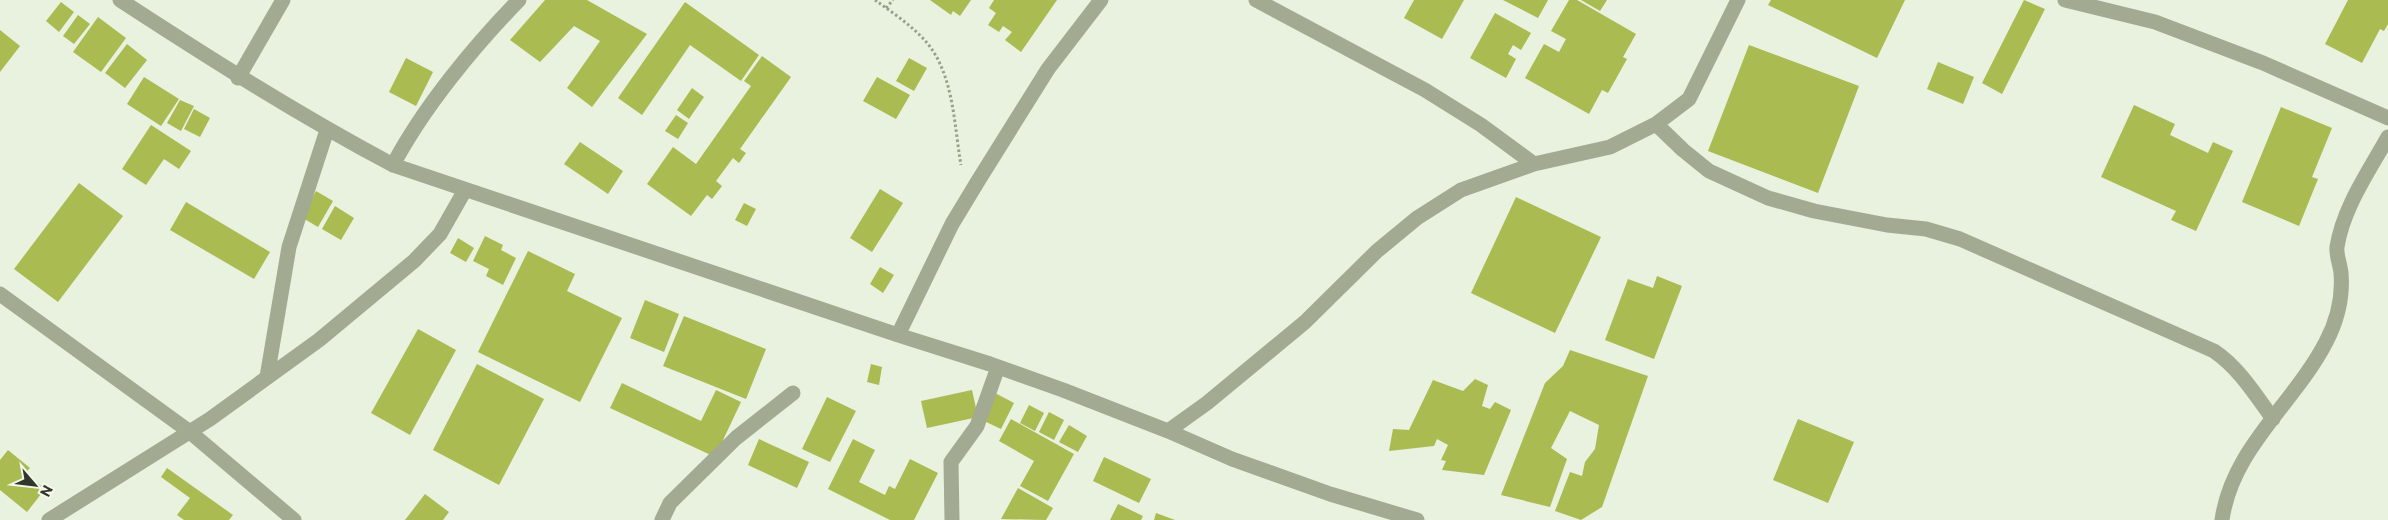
<svg xmlns="http://www.w3.org/2000/svg" width="2388" height="520" font-family="Commissioner,sans-serif">
<rect width="100%" height="100%" fill="#e9f1df"/>
<path fill="#aabb52" d="M 545,0 L 587,0 L 647,34 L 592,107 L 567,88 L 600,41 L 574,26 L 540,62 L 510,40 Z
M 930,0 L 971,0 L 960,16 L 953,11 L 951,15 Z
M 994,0 L 1057,0 L 1021,52 L 1005,40 L 1012,32 L 1003,26 L 999,32 L 988,25 L 996,13 L 989,8 Z
M 1414,0 L 1464,0 L 1442,39 L 1404,18 Z
M 1503,0 L 1548,0 L 1538,18 Z
M 1569,0 L 1577,0 L 1636,34 L 1623,57 L 1627,59 L 1608,93 L 1602,90 L 1589,114 L 1525,78 L 1544,44 L 1559,52 L 1566,39 L 1551,31 Z
M 1581,0 L 1607,0 L 1600,11 Z
M 1771,0 L 1905,0 L 1877,58 L 1768,5 Z
M 2024,0 L 2045,9 L 2002,94 L 1982,83 Z
M 2348,0 L 2388,0 L 2388,24 L 2384,31 L 2380,29 L 2362,63 L 2325,44 Z
M 61,2 L 74,12 L 59,32 L 46,21 Z
M 685,2 L 759,55 L 741,81 L 690,45 L 642,115 L 618,98 Z
M 1495,13 L 1531,33 L 1521,50 L 1513,45 L 1508,54 L 1516,59 L 1506,78 L 1470,58 Z
M 78,15 L 90,24 L 74,44 L 63,36 Z
M 98,17 L 126,38 L 101,72 L 73,52 Z
M 0,30 L 20,46 L 0,72 Z
M 127,44 L 147,60 L 125,88 L 105,73 Z
M 1749,45 L 1859,86 L 1818,193 L 1708,151 Z
M 762,56 L 791,77 L 740,149 L 746,153 L 739,163 L 733,158 L 716,181 L 722,186 L 712,199 L 707,195 L 691,216 L 647,184 L 673,147 L 696,164 L 751,86 L 744,81 Z
M 406,58 L 433,72 L 416,106 L 389,92 Z
M 909,58 L 927,68 L 914,91 L 896,81 Z
M 1938,62 L 1974,77 L 1963,104 L 1927,89 Z
M 144,77 L 179,99 L 161,126 L 127,104 Z
M 877,77 L 910,95 L 896,119 L 863,101 Z
M 692,88 L 704,97 L 689,119 L 677,110 Z
M 180,100 L 194,106 L 181,131 L 167,123 Z
M 2134,105 L 2175,124 L 2170,135 L 2208,153 L 2213,142 L 2233,151 L 2196,231 L 2171,220 L 2176,211 L 2101,177 Z
M 2281,107 L 2332,128 L 2312,177 L 2318,179 L 2299,226 L 2242,202 Z
M 194,109 L 210,118 L 200,137 L 184,129 Z
M 676,115 L 688,123 L 678,139 L 665,131 Z
M 151,125 L 191,151 L 179,169 L 164,159 L 146,185 L 122,169 Z
M 580,142 L 623,171 L 608,194 L 564,164 Z
M 79,183 L 123,216 L 58,302 L 14,269 Z
M 880,189 L 903,203 L 872,252 L 850,238 Z
M 316,191 L 333,201 L 318,227 L 301,217 Z
M 1516,197 L 1601,237 L 1555,333 L 1471,293 Z
M 186,202 L 270,252 L 254,279 L 170,230 Z
M 744,203 L 756,209 L 747,226 L 735,220 Z
M 335,206 L 354,218 L 341,240 L 322,229 Z
M 485,236 L 503,245 L 501,250 L 516,258 L 503,285 L 486,276 L 489,269 L 473,261 Z
M 458,238 L 474,248 L 466,262 L 450,253 Z
M 528,251 L 575,274 L 567,291 L 622,318 L 580,402 L 478,352 Z
M 880,267 L 894,275 L 883,293 L 870,284 Z
M 1657,276 L 1682,286 L 1654,359 L 1605,340 L 1628,279 L 1653,288 Z
M 645,300 L 679,314 L 664,352 L 630,338 Z
M 684,316 L 766,349 L 746,399 L 663,366 Z
M 418,329 L 456,350 L 410,435 L 371,413 Z
M 1570,350 L 1648,376 L 1602,507 L 1581,520 L 1555,511 L 1570,472 L 1582,476 L 1585,462 L 1595,449 L 1599,425 L 1570,411 L 1551,448 L 1567,459 L 1550,507 L 1501,495 L 1545,383 L 1563,366 Z
M 477,364 L 544,399 L 499,485 L 433,450 Z
M 871,364 L 882,367 L 879,385 L 867,382 Z
M 1475,379 L 1488,385 L 1482,406 L 1490,409 L 1495,402 L 1511,410 L 1484,475 L 1442,470 L 1446,461 L 1441,460 L 1448,445 L 1437,439 L 1434,446 L 1389,451 L 1393,429 L 1409,430 L 1433,380 L 1463,391 Z
M 622,383 L 701,421 L 716,390 L 741,402 L 715,457 L 610,408 Z
M 972,390 L 978,417 L 927,428 L 921,401 Z
M 995,393 L 1014,403 L 1001,429 L 982,420 Z
M 827,397 L 856,411 L 830,462 L 802,449 Z
M 1029,405 L 1044,413 L 1035,431 L 1020,423 Z
M 1049,412 L 1064,420 L 1054,440 L 1039,432 Z
M 1011,419 L 1074,454 L 1048,501 L 1020,486 L 1034,461 L 999,441 Z
M 1798,419 L 1854,442 L 1828,503 L 1773,480 Z
M 1069,425 L 1087,436 L 1078,452 L 1059,442 Z
M 759,439 L 809,462 L 797,488 L 748,465 Z
M 853,439 L 875,450 L 859,482 L 885,495 L 889,486 L 895,489 L 910,459 L 938,473 L 914,520 L 890,520 L 828,489 Z
M 8,450 L 30,468 L 25,473 L 45,489 L 27,512 L 0,490 L 0,460 Z
M 1104,457 L 1151,479 L 1139,503 L 1093,481 Z
M 167,468 L 233,515 L 229,520 L 184,520 L 177,515 L 190,498 L 161,477 Z
M 1018,488 L 1053,508 L 1046,520 L 1001,519 Z
M 425,494 L 449,512 L 443,520 L 405,520 Z
M 1118,504 L 1143,516 L 1141,520 L 1110,520 Z
M 1156,513 L 1175,520 L 1154,520 Z"/>
<g fill="none" stroke-linecap="round" stroke-linejoin="round">
<path stroke="#99a287" stroke-width="3" stroke-dasharray="2.5 2.5" stroke-linecap="butt" d="M 875,0 C 893,13 914,27 928,44 C 954,77 954,125 961,165
M 886,8 L 893,0"/>
<path stroke="#a2ab92" stroke-width="15" d="M 120,0 C 209,58 299,115 393,165 L 898,335 L 990,364 L 1063,390 L 1168,431 L 1232,459 L 1330,494 L 1417,520
M 1256,0 L 1425,90 L 1481,125 L 1534,164
M 2065,0 L 2155,22 L 2263,63 L 2388,118
M 238,78 L 283,0
M 1656,124 L 1683,150 L 1709,171 L 1768,198 L 1814,211 L 1887,225 L 1926,229 L 1960,239 L 2214,351 C 2239,368 2255,394 2273,419
M 393,165 C 423,108 474,46 519,0
M 0,294 L 190,432 L 294,520
M 898,335 L 952,224 L 978,181 L 1048,69 L 1101,0
M 267,377 L 289,247 L 327,130
M 1168,431 L 1207,403 L 1305,322 L 1377,251 L 1417,218 L 1461,190 L 1534,164 L 1610,147 L 1656,124 L 1689,99 L 1738,0
M 49,520 L 210,419 L 319,340 L 414,261 L 440,234 L 465,190
M 662,520 L 670,503 L 736,438 L 793,393
M 952,520 L 951,462 L 977,426 L 998,367
M 2222,520 C 2232,448 2294,404 2326,342 C 2337,321 2343,297 2341,273 C 2340,264 2336,255 2337,247 C 2343,208 2369,171 2388,137"/>
</g>
<g transform="translate(35 485) rotate(118)" stroke="#f2f8eb" stroke-width="4" paint-order="stroke">
<path d="M0-4L9 19L0 12L-9 19Z" fill="#34362a"/>
<text y="-8" font-size="14" font-weight="bold" text-anchor="middle" fill="#34362a">N</text>
</g>
</svg>
